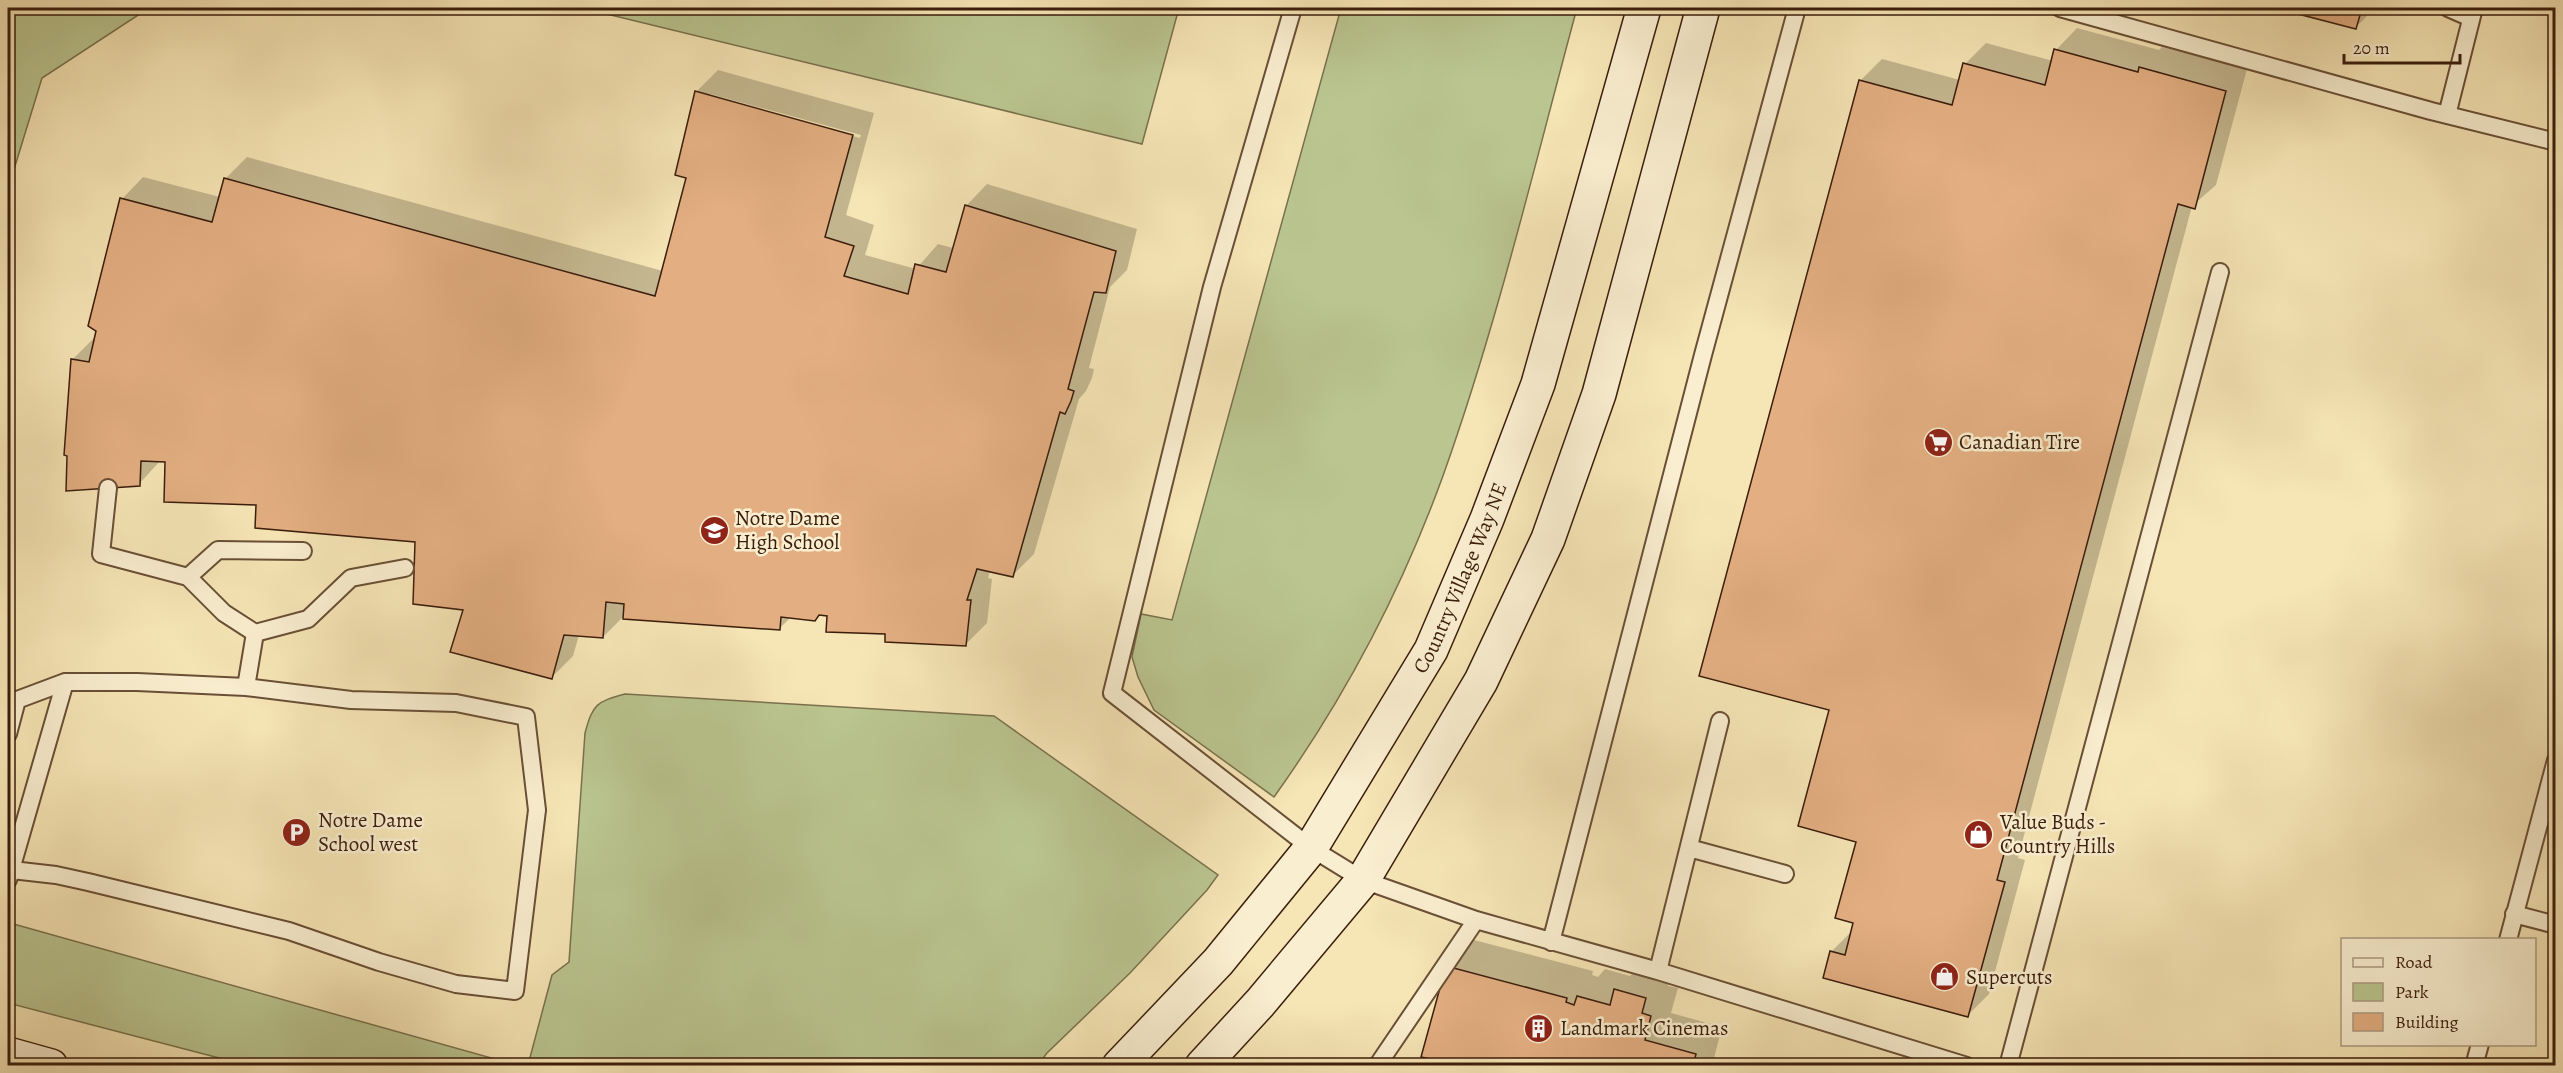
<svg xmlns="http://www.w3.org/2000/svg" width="2563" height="1073" font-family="Alegreya,serif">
<rect width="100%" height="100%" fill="#f6e5b5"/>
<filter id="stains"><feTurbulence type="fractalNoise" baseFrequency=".00333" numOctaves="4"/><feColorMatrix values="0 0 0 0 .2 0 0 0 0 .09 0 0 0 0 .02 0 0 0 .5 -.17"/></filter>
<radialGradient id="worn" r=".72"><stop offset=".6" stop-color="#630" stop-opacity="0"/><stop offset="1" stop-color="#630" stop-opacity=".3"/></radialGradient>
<path fill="#bac58f" stroke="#7a714e" stroke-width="1.5" d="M 8,8 L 149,8 L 42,78 L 8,189 Z
M 582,8 L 1179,8 L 1142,144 Z
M 1341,8 L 1577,8 C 1535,163 1498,321 1444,473 C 1403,587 1344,699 1274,797 L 1154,710 L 1138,677 L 1132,657 L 1141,614 L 1172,620 Z
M 625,694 L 994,716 L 1218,875 L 1207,890 L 1130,973 L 1047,1053 L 1038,1065 L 528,1065 L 552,975 L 569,962 L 585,733 C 593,704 596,702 625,694 Z
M 10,923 L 516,1065 L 246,1065 L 8,1003 L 8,932 Z"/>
<path fill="#0003" fill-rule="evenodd" d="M 2281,8 L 2375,8 L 2356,27 Z
M 2077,28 L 2159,50 L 2162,47 L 2247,69 L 2216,185 L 2192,206 L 2018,858 L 2025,860 L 1989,994 L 1968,1015 L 1831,952 L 1853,930 L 1858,841 L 1831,709 L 1701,674 L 1861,80 L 1882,59 L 1960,80 L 1965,64 L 1986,43 L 2053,61 L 2056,50 Z
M 718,70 L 874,113 L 846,215 L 874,225 L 865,255 L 916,269 L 938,244 L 953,248 L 966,206 L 987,184 L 1137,229 L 1127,270 L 1110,287 L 1089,368 L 1094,369 L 1092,378 L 1086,391 L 1079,399 L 1034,554 L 1013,575 L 990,571 L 988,578 L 992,579 L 987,623 L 966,644 L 887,633 L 821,614 L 815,620 L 791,617 L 780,628 L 625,615 L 603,637 L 579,635 L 573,656 L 551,678 L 465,609 L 417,541 L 258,504 L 167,460 L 161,460 L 139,484 L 65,454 L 73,359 L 94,338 L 96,338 L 122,199 L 143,177 L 220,197 L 225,179 L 247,157 L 663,271 L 688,177 L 696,92 ZM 710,94 L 861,135 L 860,138 L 710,97 Z
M 1474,940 L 1593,971 L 1592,975 L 1598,977 L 1605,969 L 1630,976 L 1643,963 L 1672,971 L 1668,986 L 1678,988 L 1671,1013 L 1722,1027 L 1712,1066 L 1435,1066 L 1447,967 Z"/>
<path fill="#e3af82" stroke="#3b1d0c" stroke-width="1.5" d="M 2275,8 L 2362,8 L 2356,29 Z
M 2054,49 L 2138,72 L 2139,67 L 2226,91 L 2195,209 L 2178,204 L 1997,880 L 2005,882 L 1968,1017 L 1823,978 L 1830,951 L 1845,955 L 1853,923 L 1835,918 L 1856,842 L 1798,826 L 1829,710 L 1699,676 L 1859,80 L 1952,105 L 1963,63 L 2045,85 Z
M 695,91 L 853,135 L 825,237 L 854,246 L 844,276 L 908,294 L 915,264 L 946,272 L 965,205 L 1116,251 L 1106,293 L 1094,292 L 1068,389 L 1074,391 L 1071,401 L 1065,414 L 1060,412 L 1013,577 L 977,569 L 967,600 L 971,600 L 966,646 L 885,642 L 885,634 L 826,632 L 827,616 L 819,615 L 815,621 L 781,617 L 780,630 L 623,619 L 624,604 L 606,602 L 603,638 L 564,635 L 552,679 L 450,652 L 463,610 L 413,604 L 415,542 L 255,528 L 256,505 L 164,502 L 165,462 L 141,461 L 140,486 L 66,491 L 67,456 L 64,455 L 71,359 L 89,362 L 96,331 L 88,326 L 120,198 L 212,222 L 224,178 L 655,296 L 686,178 L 675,175 Z
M 1446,966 L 1567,998 L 1566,1002 L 1574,1005 L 1577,996 L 1610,1005 L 1614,989 L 1646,998 L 1642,1013 L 1651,1016 L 1645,1040 L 1696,1054 L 1693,1066 L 1433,1066 L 1435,1060 L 1421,1057 Z"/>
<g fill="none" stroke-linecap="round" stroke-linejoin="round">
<defs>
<path id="lane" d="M 1293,8 L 1212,287 L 1112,693 L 1311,848 L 1363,880 L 1476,920 L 1658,971 L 1967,1066
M 2060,8 L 2431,111 L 2556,142
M 2448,8 L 2471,18
M 2447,115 L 2474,8
M 108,488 L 101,554 L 188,577 L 224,613 L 255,633
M 188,577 L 218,550 L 303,551
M 246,687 L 255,633 L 308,619 L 351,578 L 405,568
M 8,734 L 17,700 L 65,682 L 137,682 L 246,687 L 351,700 L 456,703 L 526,717 L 537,810 L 515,991 L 456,984 L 379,962 L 289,931 L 88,882 L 56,875 L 12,870
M 1689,848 L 1785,874
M 8,880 L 65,682
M 2514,914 L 2556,925
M 2508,940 L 2556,760
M 1551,942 L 1703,355 L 1797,8
M 1658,971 L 1720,721
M 1377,1066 L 1476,920
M 2008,1066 L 2220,272
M 2474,1066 L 2480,1044"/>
<g id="secondary">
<path d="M 8,1054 L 51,1066"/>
<path id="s1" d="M 1119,1066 L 1218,962 L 1311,848 L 1431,650 L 1487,519 L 1538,384 L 1644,8"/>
<path d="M 1202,1066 L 1260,1003 L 1363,880 L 1481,681 L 1548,539 L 1599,394 L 1703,8"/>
</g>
</defs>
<use href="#lane" stroke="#6a4f36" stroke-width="20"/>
<use href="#secondary" stroke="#3b1d0c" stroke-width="36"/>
<path stroke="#3b1d0c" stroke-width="4" stroke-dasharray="1.5 3" stroke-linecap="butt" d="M 8,31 L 10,8"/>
<use href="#lane" stroke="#f9eecf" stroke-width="16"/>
<use href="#secondary" stroke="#f9eecf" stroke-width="33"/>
</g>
<defs>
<symbol id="supermarket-disc" viewBox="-11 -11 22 22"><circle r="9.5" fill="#8f2418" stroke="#f9eecf"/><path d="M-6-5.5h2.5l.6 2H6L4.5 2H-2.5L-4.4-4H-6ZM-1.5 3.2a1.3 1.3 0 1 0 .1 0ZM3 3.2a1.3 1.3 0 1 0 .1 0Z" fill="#fff"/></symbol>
<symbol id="school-disc" viewBox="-11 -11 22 22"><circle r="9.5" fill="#8f2418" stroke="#f9eecf"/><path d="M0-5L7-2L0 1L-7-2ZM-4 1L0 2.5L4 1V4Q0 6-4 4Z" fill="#fff"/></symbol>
<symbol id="parking-disc" viewBox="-11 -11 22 22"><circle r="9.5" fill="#8f2418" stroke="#f9eecf"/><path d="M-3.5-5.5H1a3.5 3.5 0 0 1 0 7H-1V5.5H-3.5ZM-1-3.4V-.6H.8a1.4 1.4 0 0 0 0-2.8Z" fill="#fff"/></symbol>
<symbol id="shop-disc" viewBox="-11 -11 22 22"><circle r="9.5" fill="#8f2418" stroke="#f9eecf"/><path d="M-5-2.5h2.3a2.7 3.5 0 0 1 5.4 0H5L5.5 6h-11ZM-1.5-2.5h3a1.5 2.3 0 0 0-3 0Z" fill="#fff"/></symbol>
<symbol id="building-disc" viewBox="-11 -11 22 22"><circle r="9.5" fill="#8f2418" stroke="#f9eecf"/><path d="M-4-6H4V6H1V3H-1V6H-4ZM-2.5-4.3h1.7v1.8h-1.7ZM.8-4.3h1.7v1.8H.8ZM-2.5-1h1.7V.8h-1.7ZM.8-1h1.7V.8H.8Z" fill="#fff"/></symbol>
</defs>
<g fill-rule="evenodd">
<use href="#supermarket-disc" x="1922" y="426" width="33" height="33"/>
<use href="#school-disc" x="698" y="514" width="33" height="33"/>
<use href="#parking-disc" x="280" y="816" width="33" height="33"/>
<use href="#shop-disc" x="1962" y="818" width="33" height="33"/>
<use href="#shop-disc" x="1928" y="960" width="33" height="33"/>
<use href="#building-disc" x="1522" y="1012" width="33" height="33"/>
</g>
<g text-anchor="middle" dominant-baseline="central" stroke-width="5" stroke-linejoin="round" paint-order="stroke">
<g font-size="21" fill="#3b1d0c" stroke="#f9eecf" text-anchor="start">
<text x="1959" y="442">Canadian Tire</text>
<text x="735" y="518">Notre Dame<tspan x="735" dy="24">High School</tspan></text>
<text x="318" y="820">Notre Dame<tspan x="318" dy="24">School west</tspan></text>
<text x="2000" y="822">Value Buds -<tspan x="2000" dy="24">Country Hills</tspan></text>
<text x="1966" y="977">Supercuts</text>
<text x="1560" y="1028">Landmark Cinemas</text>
</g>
<g font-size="21" fill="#3b1d0c" stroke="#f9eecf">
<text stroke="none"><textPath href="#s1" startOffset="600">Country Village Way NE</textPath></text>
</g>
</g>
<rect width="2563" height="1073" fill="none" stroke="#f6e5b5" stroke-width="30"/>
<rect x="9" y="9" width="2545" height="1055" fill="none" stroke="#3b1d0c" stroke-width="3"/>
<rect x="15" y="15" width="2533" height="1043" fill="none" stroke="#3b1d0c" stroke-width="1.5"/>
<rect x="2341" y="938" width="195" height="108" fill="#f9eecf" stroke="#ad9a81" stroke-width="1.5"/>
<rect x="2353" y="958" width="30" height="9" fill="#f9eecf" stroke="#ad9a81" stroke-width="1.5"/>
<text x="2395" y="968" font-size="18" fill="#3b1d0c">Road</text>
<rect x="2353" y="983" width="30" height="18" fill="#bac58f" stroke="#ad9a81" stroke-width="1.5"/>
<text x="2395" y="998" font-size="18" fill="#3b1d0c">Park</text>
<rect x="2353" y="1013" width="30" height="18" fill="#e3af82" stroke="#ad9a81" stroke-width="1.5"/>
<text x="2395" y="1028" font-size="18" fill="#3b1d0c">Building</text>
<path d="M2344 54v9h116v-9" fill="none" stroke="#3b1d0c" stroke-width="3"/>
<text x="2353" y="54" font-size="18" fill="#3b1d0c" stroke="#f9eecf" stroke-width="4.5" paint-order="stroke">20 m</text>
<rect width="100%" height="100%" filter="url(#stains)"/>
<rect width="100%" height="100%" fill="url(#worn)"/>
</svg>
